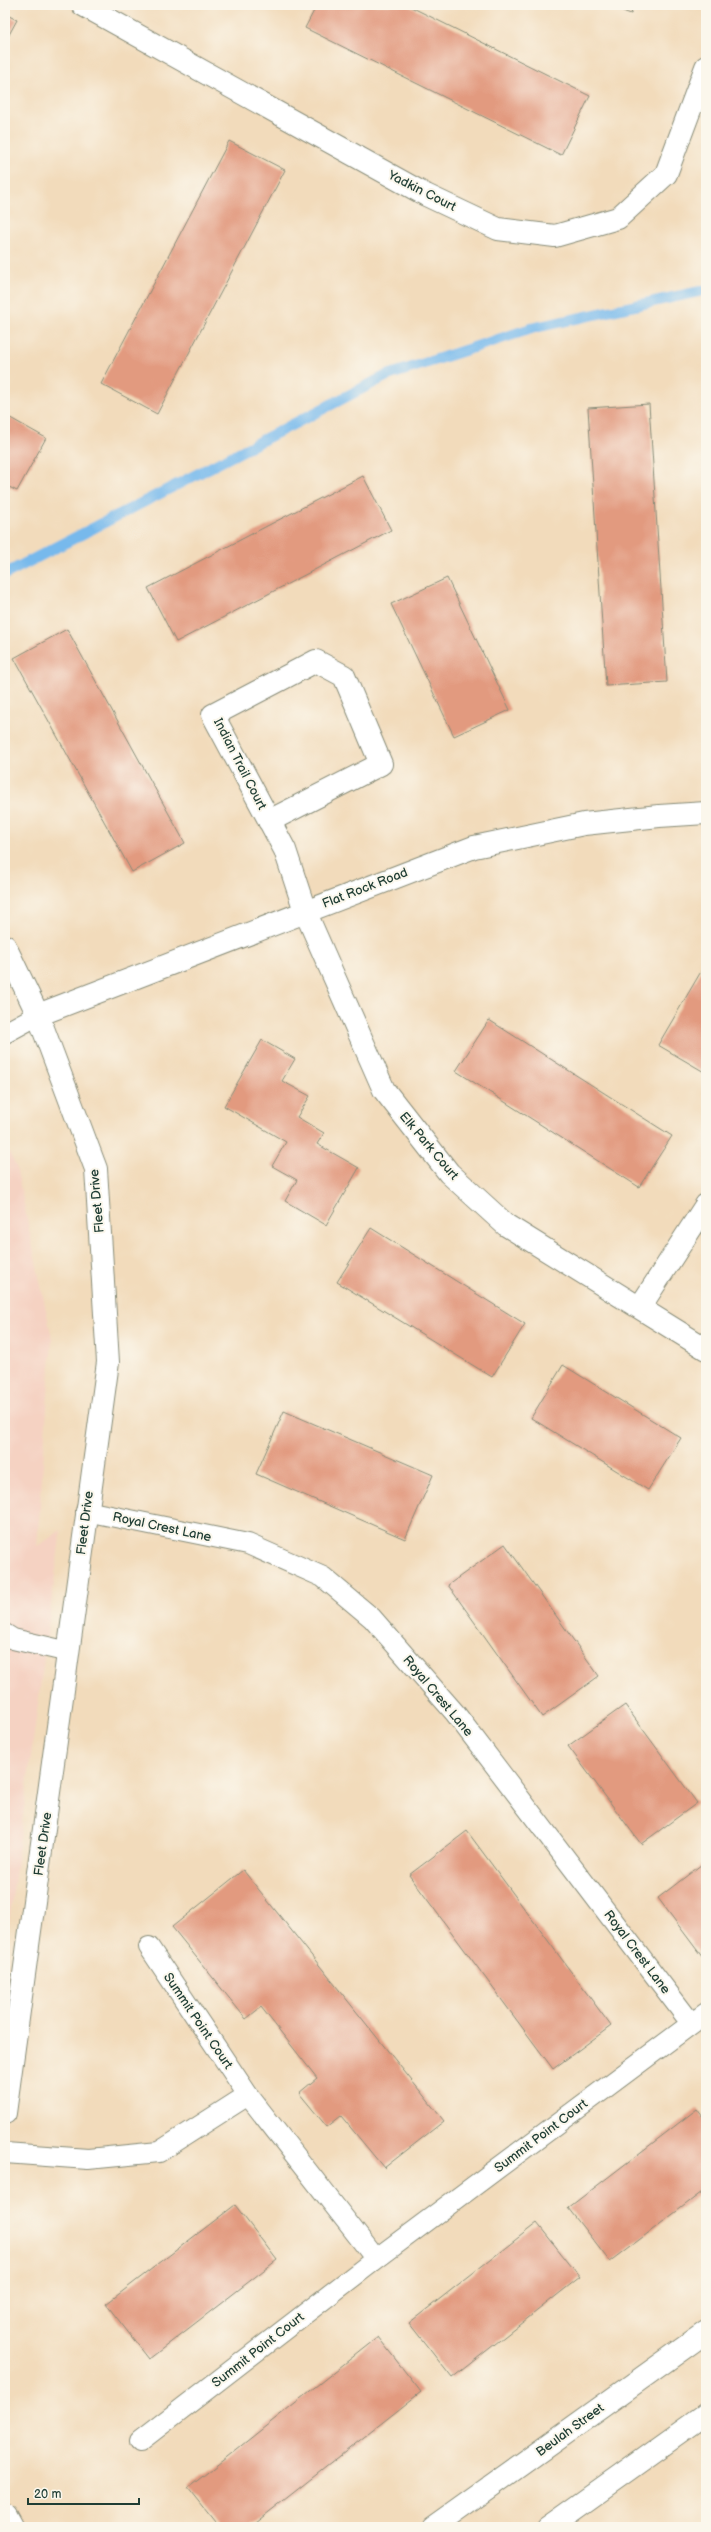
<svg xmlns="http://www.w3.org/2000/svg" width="711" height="2532" font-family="'Balsamiq Sans',sans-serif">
<rect width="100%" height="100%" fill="#fbf7ec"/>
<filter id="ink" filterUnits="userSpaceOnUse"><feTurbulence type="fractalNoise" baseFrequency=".025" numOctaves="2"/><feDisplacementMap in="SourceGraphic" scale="8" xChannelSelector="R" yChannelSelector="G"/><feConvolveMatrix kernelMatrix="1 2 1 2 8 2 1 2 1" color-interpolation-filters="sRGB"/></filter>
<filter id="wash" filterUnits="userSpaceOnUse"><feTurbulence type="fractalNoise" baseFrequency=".012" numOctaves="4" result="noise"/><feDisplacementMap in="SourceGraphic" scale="16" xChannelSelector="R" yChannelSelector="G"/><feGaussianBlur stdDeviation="0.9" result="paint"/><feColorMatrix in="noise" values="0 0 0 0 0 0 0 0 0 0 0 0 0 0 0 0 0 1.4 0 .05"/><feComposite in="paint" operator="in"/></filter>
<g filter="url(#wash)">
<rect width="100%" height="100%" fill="#f2dbbb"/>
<path fill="#f5d2c2" d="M 5,1145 L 16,1166 L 52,1339 L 37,1547 L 61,1530 L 5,1952 Z"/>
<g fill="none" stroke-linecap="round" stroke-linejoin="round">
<path stroke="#77b9ec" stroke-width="11" d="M 5,574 L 386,376 L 533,328 L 706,290"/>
</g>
<g id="blocks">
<path fill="#e29a7f" d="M 317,5 L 407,5 L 590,96 L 561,155 L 305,28 Z
M 606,5 L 634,5 L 631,14 Z
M 5,14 L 17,20 L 5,42 Z
M 229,141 L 285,170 L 157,414 L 101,384 Z
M 649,404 L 667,682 L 606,686 L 588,408 Z
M 5,415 L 46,438 L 17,491 L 5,485 Z
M 363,476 L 391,530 L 176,642 L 148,588 Z
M 447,578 L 510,710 L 454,736 L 391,604 Z
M 67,629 L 185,843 L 132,872 L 14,658 Z
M 706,963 L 706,1073 L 658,1045 Z
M 489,1020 L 672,1136 L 639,1187 L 456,1071 Z
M 262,1040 L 295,1059 L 282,1081 L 310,1096 L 297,1117 L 324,1133 L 317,1144 L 359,1168 L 326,1225 L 285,1201 L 297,1180 L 272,1166 L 286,1142 L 224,1106 Z
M 371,1228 L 525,1324 L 492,1377 L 337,1282 Z
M 563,1365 L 681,1438 L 648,1490 L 531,1418 Z
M 284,1411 L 433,1475 L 405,1539 L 256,1474 Z
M 505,1544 L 599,1676 L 542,1717 L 448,1585 Z
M 625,1705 L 697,1803 L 641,1844 L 568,1746 Z
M 467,1831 L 611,2026 L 553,2069 L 409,1875 Z
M 706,1861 L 706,1962 L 658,1898 Z
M 243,1870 L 444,2121 L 384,2168 L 341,2116 L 327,2127 L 299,2093 L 317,2078 L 261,2007 L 246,2019 L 172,1927 Z
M 697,2109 L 706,2121 L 706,2189 L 610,2262 L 568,2208 Z
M 235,2205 L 277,2260 L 149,2359 L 106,2304 Z
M 537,2223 L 580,2277 L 452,2378 L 409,2323 Z
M 378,2337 L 421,2392 L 250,2527 L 219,2527 L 188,2488 Z"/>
</g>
</g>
<g filter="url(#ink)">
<use href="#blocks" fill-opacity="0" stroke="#888c78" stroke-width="1"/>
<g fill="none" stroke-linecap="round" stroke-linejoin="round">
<defs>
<path id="lane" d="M 5,1033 L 38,1015
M 86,1511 L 248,1544 L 323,1577 L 372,1618 L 455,1713 L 691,2023
M 5,1634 L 13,1639 L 69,1652
M 149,1947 L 248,2095 L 376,2259
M 5,2153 L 88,2159 L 159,2152 L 248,2095
M 140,2441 L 376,2259 L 706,2013"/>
<path id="street" d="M 83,5 L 426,195 L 498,229 L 555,236 L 618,218 L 666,174 L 706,67
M 269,821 L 381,764 L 344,676 L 316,661 L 213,715 L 285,850 L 305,911 L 384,1090 L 449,1173 L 506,1225 L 706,1349
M 38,1015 L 474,847 L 584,824 L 659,816 L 706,813
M 640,1307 L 706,1205"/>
<path id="secondary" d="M 5,946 L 38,1015 L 96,1169 L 108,1362 L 5,2113
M 5,2516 L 11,2527
M 434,2527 L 706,2332
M 548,2527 L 706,2414"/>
</defs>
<use href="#lane" stroke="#888c78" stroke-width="22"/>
<use href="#street" stroke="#888c78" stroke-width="24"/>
<use href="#secondary" stroke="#888c78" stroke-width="24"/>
<use href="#lane" stroke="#fff" stroke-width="20"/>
<use href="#street" stroke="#fff" stroke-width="22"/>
<use href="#secondary" stroke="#fff" stroke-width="22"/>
</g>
</g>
<g text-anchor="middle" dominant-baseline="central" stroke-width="4" stroke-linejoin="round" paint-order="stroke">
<g font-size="13" fill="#1f3d34" stroke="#fbf7ec">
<text transform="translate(422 191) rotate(27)">Yadkin Court</text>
<text transform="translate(240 764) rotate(63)">Indian Trail Court</text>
<text transform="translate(365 888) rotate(-21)">Flat Rock Road</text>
<text transform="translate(429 1146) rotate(50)">Elk Park Court</text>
<text transform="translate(97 1201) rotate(-95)">Fleet Drive</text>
<text transform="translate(85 1523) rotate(-83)">Fleet Drive</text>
<text transform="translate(162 1527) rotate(12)">Royal Crest Lane</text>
<text transform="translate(438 1696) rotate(50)">Royal Crest Lane</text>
<text transform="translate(43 1844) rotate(-82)">Fleet Drive</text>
<text transform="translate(637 1952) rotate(53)">Royal Crest Lane</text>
<text transform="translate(198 2021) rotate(56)">Summit Point Court</text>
<text transform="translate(541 2136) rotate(-37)">Summit Point Court</text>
<text transform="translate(258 2350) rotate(-38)">Summit Point Court</text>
<text transform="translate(570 2430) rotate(-36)">Beulah Street</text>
</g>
</g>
<rect width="711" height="2532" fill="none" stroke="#fbf7ec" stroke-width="20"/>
<path d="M28 2498v6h111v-6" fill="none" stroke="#1f3d34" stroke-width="2"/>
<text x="34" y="2498" font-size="12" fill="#1f3d34" stroke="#fbf7ec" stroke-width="3" paint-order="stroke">20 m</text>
</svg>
